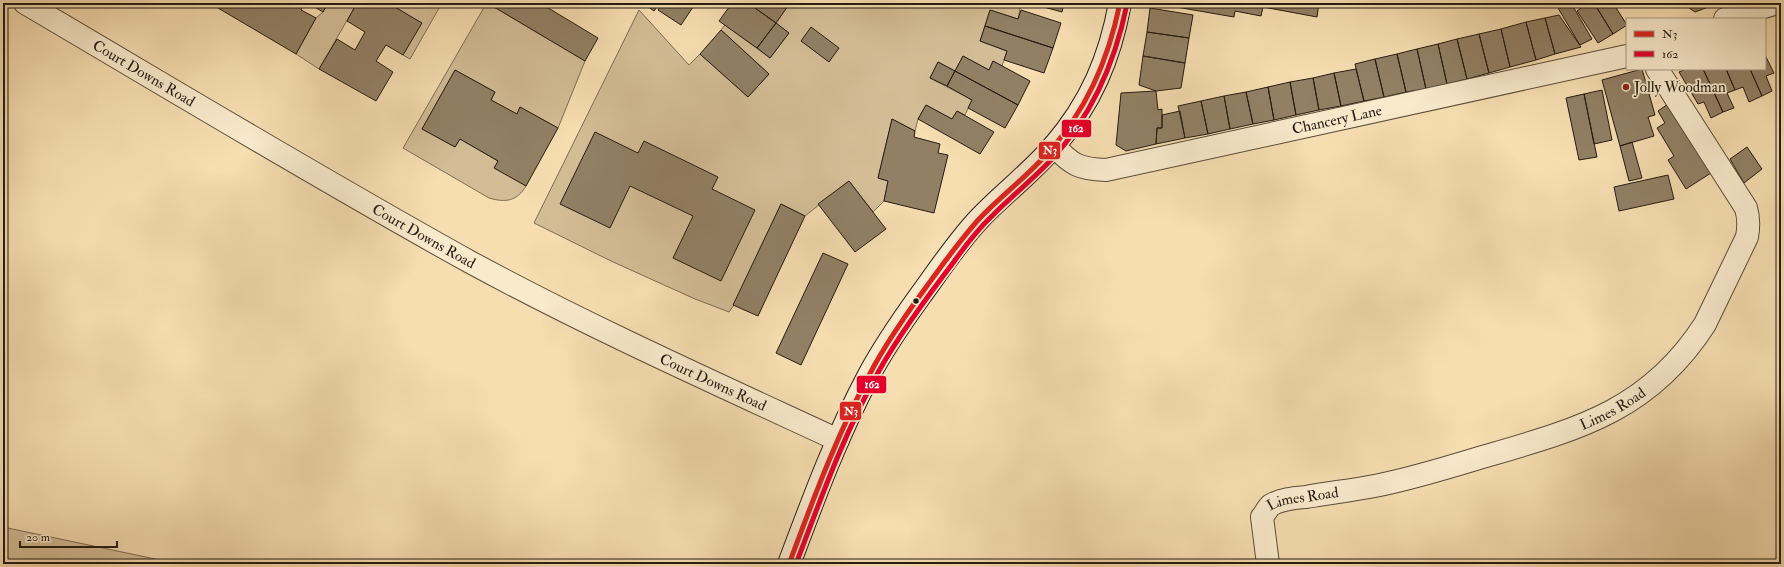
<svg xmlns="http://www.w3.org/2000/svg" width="1784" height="567" font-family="'IM FELL Double Pica',serif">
<rect width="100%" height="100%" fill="#f6deb1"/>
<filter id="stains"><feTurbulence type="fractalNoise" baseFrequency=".005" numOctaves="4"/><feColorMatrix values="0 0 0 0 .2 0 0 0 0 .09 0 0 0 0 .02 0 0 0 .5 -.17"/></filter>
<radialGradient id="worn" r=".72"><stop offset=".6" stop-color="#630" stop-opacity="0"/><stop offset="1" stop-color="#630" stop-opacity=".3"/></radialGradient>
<path fill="#d3bd96" stroke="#7c6c54" d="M 328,3 L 357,3 L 319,69 L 296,54 L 316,18 L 323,12 Z
M 388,3 L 442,3 L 410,59 L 403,55 L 421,23 Z
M 790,3 L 1021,3 L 1018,19 L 990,10 L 980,41 L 1007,51 L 1002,66 L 993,61 L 989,70 L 963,56 L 955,71 L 938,62 L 930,78 L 972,100 L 965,115 L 957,111 L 952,119 L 926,105 L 918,119 L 915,131 L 892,119 L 878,178 L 888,181 L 884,201 L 873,212 L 849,181 L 805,216 L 781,204 L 734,305 L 729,312 L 695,299 L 611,261 L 534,223 L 639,10 L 689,65 L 700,54 L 748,97 L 769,74 L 721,30 L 725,25 L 770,58 L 789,33 L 776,23 Z
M 486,4 L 489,4 L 585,61 L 558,128 L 520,107 L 517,114 L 491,100 L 495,92 L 455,70 L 422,129 L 455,147 L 460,139 L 498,161 L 526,186 C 517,201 506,203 489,198 L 403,148 Z
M 3,527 L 179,564 L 3,564 Z"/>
<path fill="#928065" stroke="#261b12" d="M 221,3 L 304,3 L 301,10 L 316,18 L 296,54 L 218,8 Z
M 308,3 L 328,3 L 323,12 Z
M 357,3 L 388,3 L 422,23 L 403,55 L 386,45 L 376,61 L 393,72 L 376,101 L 319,69 L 337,39 L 355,50 L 365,32 L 347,21 Z
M 540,3 L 598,38 L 585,61 L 489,4 Z
M 643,3 L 660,3 L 654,11 Z
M 663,3 L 688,3 L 693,7 L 681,25 L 658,10 Z
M 732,3 L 748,3 L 776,23 L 757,48 L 719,21 Z
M 748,3 L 790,3 L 776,23 Z
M 1029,3 L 1064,3 L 1062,12 Z
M 1153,3 L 1319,3 L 1317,17 L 1263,7 L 1261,16 L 1235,11 L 1234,17 Z
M 1381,3 L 1405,3 L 1405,7 Z
M 1555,3 L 1571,3 L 1592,39 L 1580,45 Z
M 1578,3 L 1594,3 L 1613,34 L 1598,43 L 1577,11 L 1581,8 Z
M 1594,3 L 1613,3 L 1627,25 L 1613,34 Z
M 1682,3 L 1719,3 L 1695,12 Z
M 1150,8 L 1193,15 L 1189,38 L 1147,32 Z
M 990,10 L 1018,19 L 1021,10 L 1061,23 L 1053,48 L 985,26 Z
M 1559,15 L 1581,47 L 1555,54 L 1545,18 Z
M 1545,18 L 1555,54 L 1536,60 L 1526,22 Z
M 1526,22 L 1536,60 L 1510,67 L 1501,29 Z
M 776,23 L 789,33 L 770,58 L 757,48 Z
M 985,26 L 1053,48 L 1044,73 L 1004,60 L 1007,51 L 980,41 Z
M 811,27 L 839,48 L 829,62 L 801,41 Z
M 1501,29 L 1510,67 L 1489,73 L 1479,34 Z
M 721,30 L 769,74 L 748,97 L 700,54 Z
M 1147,32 L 1189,38 L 1185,63 L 1143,56 Z
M 1479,34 L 1489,73 L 1467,79 L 1457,39 Z
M 1457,39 L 1467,79 L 1447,84 L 1438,44 Z
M 1438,44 L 1447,84 L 1426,89 L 1417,49 Z
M 1417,49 L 1426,89 L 1406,92 L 1397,54 Z
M 1397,54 L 1406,92 L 1384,97 L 1375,59 Z
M 1765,55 L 1774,73 L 1766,76 L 1772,91 L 1762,96 L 1750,69 L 1765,69 Z
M 963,56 L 989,70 L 993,61 L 1030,81 L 1018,105 L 955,71 Z
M 1143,56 L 1185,63 L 1181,88 L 1156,91 L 1139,85 Z
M 1375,59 L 1384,97 L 1364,101 L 1355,64 Z
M 938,62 L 955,71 L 947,86 L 930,78 Z
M 1356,69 L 1364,101 L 1341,106 L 1334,73 Z
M 1642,69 L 1655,115 L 1648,117 L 1654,136 L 1620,146 L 1602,80 Z
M 1686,69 L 1703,69 L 1723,112 L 1711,118 L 1704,102 L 1698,104 L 1679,72 Z
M 1703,69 L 1726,69 L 1735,90 L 1727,93 L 1734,108 L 1723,112 Z
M 1726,69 L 1750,69 L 1762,96 L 1749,102 L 1743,87 L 1735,90 Z
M 455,70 L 495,92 L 491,100 L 517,114 L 520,107 L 558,128 L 526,186 L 494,168 L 498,161 L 460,139 L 455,147 L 422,129 Z
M 955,71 L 1018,105 L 1005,128 L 968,108 L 972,100 L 947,86 Z
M 1334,73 L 1341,106 L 1319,110 L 1313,78 Z
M 1313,78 L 1319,110 L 1296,115 L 1290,82 Z
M 1290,82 L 1296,115 L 1274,120 L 1268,87 Z
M 1268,87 L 1274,120 L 1253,124 L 1246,92 Z
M 1602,90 L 1612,140 L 1594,144 L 1584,94 Z
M 1156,91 L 1158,110 L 1162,109 L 1162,128 L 1157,128 L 1156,144 L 1126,151 L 1116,145 L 1121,93 Z
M 1246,92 L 1253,124 L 1230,129 L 1224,96 Z
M 1584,94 L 1597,157 L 1579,160 L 1566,98 Z
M 1224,96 L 1230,129 L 1208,134 L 1201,101 Z
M 1201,101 L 1208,134 L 1185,138 L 1178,106 Z
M 1668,104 L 1711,173 L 1686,189 L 1668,160 L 1674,156 L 1657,128 L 1665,123 L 1658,111 Z
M 926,105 L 952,119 L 957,111 L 994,132 L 980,154 L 918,119 Z
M 1180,111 L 1185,138 L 1156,144 L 1157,128 L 1162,128 L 1162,115 Z
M 892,119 L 915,131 L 914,137 L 940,144 L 938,153 L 948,155 L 934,213 L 884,201 L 888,181 L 878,178 Z
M 595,132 L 638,153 L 644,141 L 718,177 L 712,189 L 755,210 L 721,281 L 673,258 L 693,216 L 630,186 L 610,228 L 560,204 Z
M 1632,142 L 1642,178 L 1629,181 L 1620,146 Z
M 1747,147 L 1762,169 L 1744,183 L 1730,159 Z
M 1668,175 L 1674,199 L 1619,211 L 1614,187 Z
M 849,181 L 886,229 L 855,252 L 818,204 Z
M 781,204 L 805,216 L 758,316 L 733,305 Z
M 823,253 L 848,264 L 801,365 L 776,353 Z"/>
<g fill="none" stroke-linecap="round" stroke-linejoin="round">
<defs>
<g id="minor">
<path id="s1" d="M 25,3 C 173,90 320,179 470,262 C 590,327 715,383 838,440"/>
<path d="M 1725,19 L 1777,3"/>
<path id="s2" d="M 1054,146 C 1072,165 1079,169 1106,170 L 1627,56"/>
<path id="s3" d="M 1268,564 L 1262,517 C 1265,514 1268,507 1271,505 C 1281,499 1295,498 1306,497 C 1327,493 1348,491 1369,487 C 1409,480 1448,467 1486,456 C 1579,429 1650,410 1705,324 L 1747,237 C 1749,226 1749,218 1746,208 L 1657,69"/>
</g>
<path id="secondary" d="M 789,564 C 813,500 837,435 869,375 C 884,347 902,321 920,296 C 939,270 958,241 980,218 C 1004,193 1032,172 1054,146 C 1091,103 1110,58 1120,3"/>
</defs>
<use href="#minor" stroke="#5a4c3a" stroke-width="24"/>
<use href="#secondary" stroke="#261b12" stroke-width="24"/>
<use href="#minor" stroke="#f9eacc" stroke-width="22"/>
<use href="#secondary" stroke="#f9eacc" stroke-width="22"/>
<defs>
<path id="bus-1" d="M 789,564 C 814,497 839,429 874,366 C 894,330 919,297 943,264 C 955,248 967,232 980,218 C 1001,196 1025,178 1045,156 C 1086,112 1108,61 1120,3"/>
<path id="bus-2" d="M 796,564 C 821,498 845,431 880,369 C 901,332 927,297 953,263 C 965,246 978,229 993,215 C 1012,196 1033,179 1051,160 C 1092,116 1115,63 1127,4"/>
</defs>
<use href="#bus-1" stroke="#f9eacc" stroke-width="8"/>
<use href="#bus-2" stroke="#f9eacc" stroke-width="8"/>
<use href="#bus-1" stroke="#dc241f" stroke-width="5"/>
<use href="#bus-2" stroke="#e4002b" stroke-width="5"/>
</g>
<circle fill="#8f2418" stroke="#f9eacc" stroke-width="1.5" cx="1626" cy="87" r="4"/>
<circle fill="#261b12" stroke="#f9eacc" stroke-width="1.5" cx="916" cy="301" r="3.5"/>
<g text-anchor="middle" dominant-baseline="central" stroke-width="3.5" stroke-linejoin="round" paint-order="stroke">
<g font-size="15" fill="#261b12" stroke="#f9eacc">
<text stroke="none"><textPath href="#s1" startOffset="138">Court Downs Road</textPath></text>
<text stroke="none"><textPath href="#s2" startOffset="296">Chancery Lane</textPath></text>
<text stroke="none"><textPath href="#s1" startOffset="462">Court Downs Road</textPath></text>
<text stroke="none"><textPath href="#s1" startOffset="786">Court Downs Road</textPath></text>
<text stroke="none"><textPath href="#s3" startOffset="419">Limes Road</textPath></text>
<text stroke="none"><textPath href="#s3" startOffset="95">Limes Road</textPath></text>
</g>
<g font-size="15" fill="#261b12" stroke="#f9eacc" text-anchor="start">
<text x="1634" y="87">Jolly Woodman</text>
</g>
</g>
<g stroke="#f9eacc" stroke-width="1.5">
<rect x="1061" y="119" width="31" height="19" rx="4" fill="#e4002b"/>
<rect x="1038" y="141" width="23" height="19" rx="4" fill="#dc241f"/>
<rect x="856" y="375" width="31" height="19" rx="4" fill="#e4002b"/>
<rect x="839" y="401" width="23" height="20" rx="4" fill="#dc241f"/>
</g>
<g font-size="11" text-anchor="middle" font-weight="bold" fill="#fff">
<text x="1076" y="132">162</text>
<text x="1050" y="154">N3</text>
<text x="872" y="388">162</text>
<text x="851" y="415">N3</text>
</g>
<rect width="1784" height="567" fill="none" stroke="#f6deb1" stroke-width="16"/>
<rect x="4" y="4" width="1776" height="559" fill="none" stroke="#261b12" stroke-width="2"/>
<rect x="8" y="8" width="1768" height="551" fill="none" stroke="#261b12"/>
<rect x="1626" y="18" width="140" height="52" fill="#f9eacc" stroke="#a59782"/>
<rect x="1634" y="31" width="20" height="6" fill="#dc241f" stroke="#a59782"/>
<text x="1662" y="38" font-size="12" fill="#261b12">N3</text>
<rect x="1634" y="51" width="20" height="6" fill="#e4002b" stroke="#a59782"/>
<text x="1662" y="58" font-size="12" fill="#261b12">162</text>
<path d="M20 541v6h97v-6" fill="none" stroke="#261b12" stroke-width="2"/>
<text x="26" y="541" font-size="12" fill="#261b12" stroke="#f9eacc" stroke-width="3" paint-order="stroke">20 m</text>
<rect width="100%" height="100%" filter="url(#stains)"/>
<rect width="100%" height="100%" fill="url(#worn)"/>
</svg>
